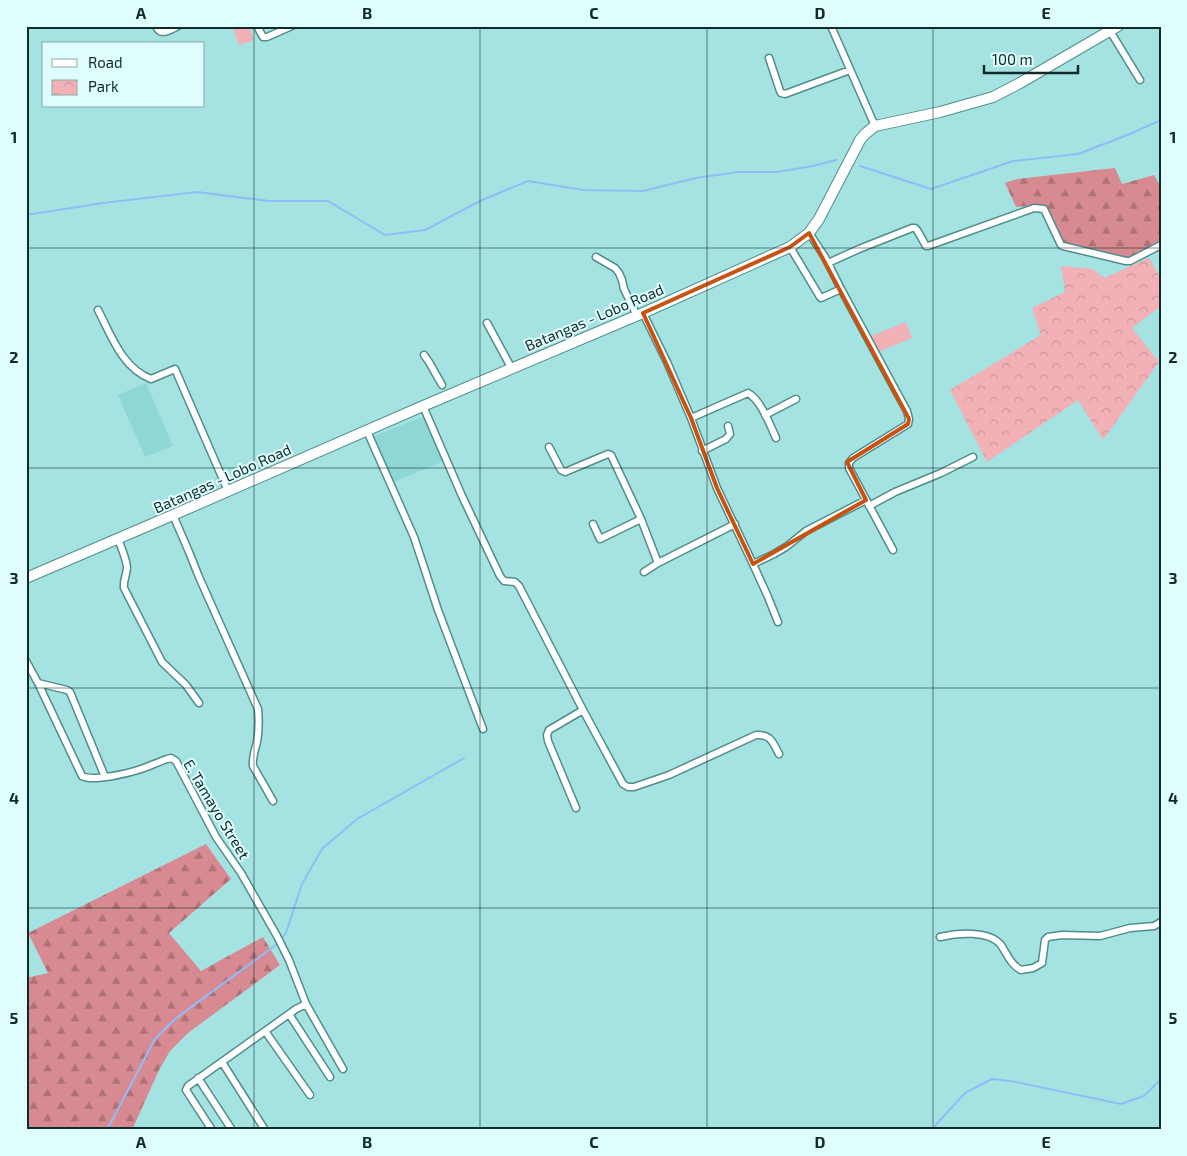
<svg xmlns="http://www.w3.org/2000/svg" width="1187" height="1156" font-family="'Exo 2',sans-serif">
<defs>
<pattern id="forest-firs" width="22" height="20" patternUnits="userSpaceOnUse" patternTransform="scale(1.25)"><rect width="22" height="20" fill="#d78a91"/><path d="M5 1l3.5 6h-7zM16 11l3.5 6h-7z" fill="#ad7176"/></pattern>
<pattern id="park-crowns" width="20" height="18" patternUnits="userSpaceOnUse" patternTransform="scale(1.25)"><rect width="20" height="18" fill="#f1b1b6"/><path d="M2 6a3 3 0 1 1 6 0M12 15a3 3 0 1 1 6 0" fill="none" stroke="#ce989c"/></pattern>
</defs>
<rect width="100%" height="100%" fill="#a4e3e1"/>
<path fill="#8fd7d5" d="M 146,383 L 173,446 L 145,457 L 118,395 Z
M 424,416 L 444,461 L 394,482 L 372,437 Z"/>
<path fill="#f1b1b6" d="M 232,26 L 249,26 L 254,40 L 239,45 Z
M 906,322 L 912,338 L 878,352 L 871,336 Z"/>
<path fill="url(#forest-firs)" d="M 1115,168 L 1122,184 L 1154,175 L 1161,188 L 1161,240 L 1125,260 L 1063,246 L 1044,208 L 1027,206 L 1016,207 L 1005,183 L 1017,179 Z
M 206,844 L 231,879 L 169,933 L 201,971 L 263,937 L 280,965 L 188,1033 L 170,1051 L 159,1070 L 132,1130 L 26,1130 L 26,978 L 48,973 L 28,933 Z"/>
<path fill="url(#park-crowns)" d="M 1149,258 L 1161,279 L 1161,306 L 1132,328 L 1159,362 L 1103,440 L 1078,400 L 987,462 L 950,390 L 1041,335 L 1032,308 L 1065,292 L 1061,266 L 1093,269 L 1104,278 Z"/>
<g fill="none" stroke-linecap="round" stroke-linejoin="round">
<path stroke="#8fbef6" stroke-width="2" d="M 860,166 L 931,189 L 1013,161 L 1078,154 L 1130,134 L 1161,120
M 26,215 L 103,203 L 197,192 L 269,201 L 328,201 L 385,235 L 425,230 L 482,200 L 528,181 L 583,190 L 643,191 L 696,178 L 738,172 L 777,172 L 813,166 L 836,160
M 282,938 L 286,933 L 302,884 L 322,849 L 357,819 L 464,758
M 107,1130 L 155,1039 L 175,1019 L 277,944
M 931,1130 L 965,1093 L 992,1079 L 1011,1081 L 1121,1104 L 1144,1096 L 1161,1079"/>
<defs>
<path id="street" d="M 156,26 C 160,37 170,30 178,26
M 257,26 L 263,37 L 267,37 L 292,26
M 831,26 L 875,126
M 1110,31 L 1140,80
M 769,58 L 780,91 L 781,93 L 785,94 L 850,70
M 809,233 L 825,257 L 841,289 L 896,391 L 907,411 L 909,419 L 908,424 L 853,458 L 849,463 L 849,468 L 893,550
M 790,247 L 820,297 L 821,298 L 841,289
M 596,257 L 615,268 L 619,273 L 622,280 L 624,289 L 637,316
M 828,263 L 859,249 L 912,228 L 915,228 L 917,230 L 926,246 L 928,246 L 1034,208 L 1044,209 L 1061,245 L 1063,246 L 1126,261 L 1130,261 L 1161,245
M 98,310 C 111,335 122,368 151,379 L 175,369 L 228,491
M 643,313 L 667,362 L 691,418 L 717,488 L 753,564 L 768,597 L 778,622
M 487,323 L 512,369
M 424,355 L 429,362 L 442,385
M 423,406 L 462,496 L 500,576 L 504,581 L 515,582 L 519,586 L 583,710 L 623,784 L 628,787 L 634,787 L 669,775 L 756,735 C 771,734 773,743 779,754
M 765,415 L 796,399
M 691,418 L 748,393 C 761,400 770,425 776,438
M 367,431 L 414,537 L 438,610 L 483,729
M 549,447 L 561,470 L 565,472 L 608,454 L 611,455 L 641,519 L 658,563
M 702,451 L 726,439 L 730,434 L 728,426
M 869,506 L 895,492 L 941,473 L 973,457
M 173,515 L 189,552 L 199,577 L 258,709 C 259,720 259,731 257,742 C 255,750 252,758 253,766 L 273,801
M 593,524 L 600,539 L 641,519
M 118,539 C 121,547 126,558 127,567 C 127,575 123,579 124,588 L 162,662 L 186,685 L 199,703
M 753,564 L 774,554 L 786,547 L 806,531 L 866,500
M 644,572 L 658,563 L 735,524
M 26,661 L 38,683 L 82,776 C 93,782 129,773 141,769 C 150,766 158,762 167,759 L 171,758 L 176,761 L 216,837 L 241,873 L 277,936 L 289,960 L 306,1004 L 343,1069
M 38,683 L 67,690 L 70,692 L 105,777
M 576,808 L 548,741 L 547,735 L 549,730 L 583,710
M 940,937 C 957,933 989,930 1001,945 C 1007,954 1011,965 1021,970 L 1033,968 L 1042,963 L 1045,940 L 1048,937 L 1062,935 L 1100,936 L 1130,928 L 1154,926 L 1161,922
M 289,1014 L 330,1077
M 265,1031 L 310,1095
M 222,1062 L 265,1130
M 198,1078 L 232,1130
M 212,1130 L 186,1090 L 188,1086 L 296,1009 L 306,1004"/>
<path id="primary" d="M 26,578 L 173,515 L 423,406 L 643,313 L 790,247 L 809,233 L 819,219 L 860,140 L 865,134 L 875,126 L 940,112 L 993,97 L 1020,83 L 1118,26"/>
</defs>
<use href="#street" stroke="#508d8b" stroke-width="9"/>
<use href="#primary" stroke="#508d8b" stroke-width="12"/>
<use href="#street" stroke="#fff" stroke-width="6"/>
<use href="#primary" stroke="#fff" stroke-width="10"/>
</g>
<path fill="none" stroke="#c85210" stroke-width="4" stroke-linejoin="round" d="M 809,233 L 909,419 L 908,424 L 847,462 L 866,500 L 753,564 L 717,488 L 691,418 L 643,313 L 790,247 Z"/>
<path fill="none" stroke="#102a29" stroke-width="1" stroke-opacity="0.55" d="M 254,26 L 254,1130M 480,26 L 480,1130M 707,26 L 707,1130M 933,26 L 933,1130M 26,248 L 1161,248M 26,468 L 1161,468M 26,688 L 1161,688M 26,908 L 1161,908"/>
<g text-anchor="middle" dominant-baseline="central" stroke-width="4" stroke-linejoin="round" paint-order="stroke">
<g font-size="15" fill="#102a29" stroke="#dffdfc">
<text transform="translate(594 317) rotate(-23)">Batangas - Lobo Road</text>
<text transform="translate(222 478) rotate(-24)">Batangas - Lobo Road</text>
<text transform="translate(217 809) rotate(59)">E. Tamayo Street</text>
</g>
</g>
<rect width="1187" height="1156" fill="none" stroke="#dffdfc" stroke-width="55"/>
<rect x="42" y="42" width="162" height="65" fill="#dffdfc" stroke="#8ca9a8"/>
<rect x="52" y="59" width="25" height="8" fill="#ffffff" stroke="#8ca9a8"/>
<text x="88" y="68" font-size="15" fill="#102a29">Road</text>
<rect x="52" y="80" width="25" height="15" fill="url(#park-crowns)" stroke="#8ca9a8"/>
<text x="88" y="92" font-size="15" fill="#102a29">Park</text>
<path d="M984 65v8h94v-8" fill="none" stroke="#102a29" stroke-width="2.5"/>
<text x="992" y="65" font-size="15" fill="#102a29" stroke="#dffdfc" stroke-width="4" paint-order="stroke">100 m</text>
<rect x="28" y="28" width="1132" height="1100" fill="none" stroke="#102a29" stroke-width="2"/>
<g font-size="16" text-anchor="middle" font-weight="bold" fill="#102a29">
<text x="141" y="19">A</text>
<text x="367" y="19">B</text>
<text x="594" y="19">C</text>
<text x="820" y="19">D</text>
<text x="1046" y="19">E</text>
<text x="14" y="143">1</text>
<text x="1173" y="143">1</text>
<text x="14" y="363">2</text>
<text x="1173" y="363">2</text>
<text x="14" y="584">3</text>
<text x="1173" y="584">3</text>
<text x="14" y="804">4</text>
<text x="1173" y="804">4</text>
<text x="14" y="1024">5</text>
<text x="1173" y="1024">5</text>
<text x="141" y="1148">A</text>
<text x="367" y="1148">B</text>
<text x="594" y="1148">C</text>
<text x="820" y="1148">D</text>
<text x="1046" y="1148">E</text>
</g>
</svg>
